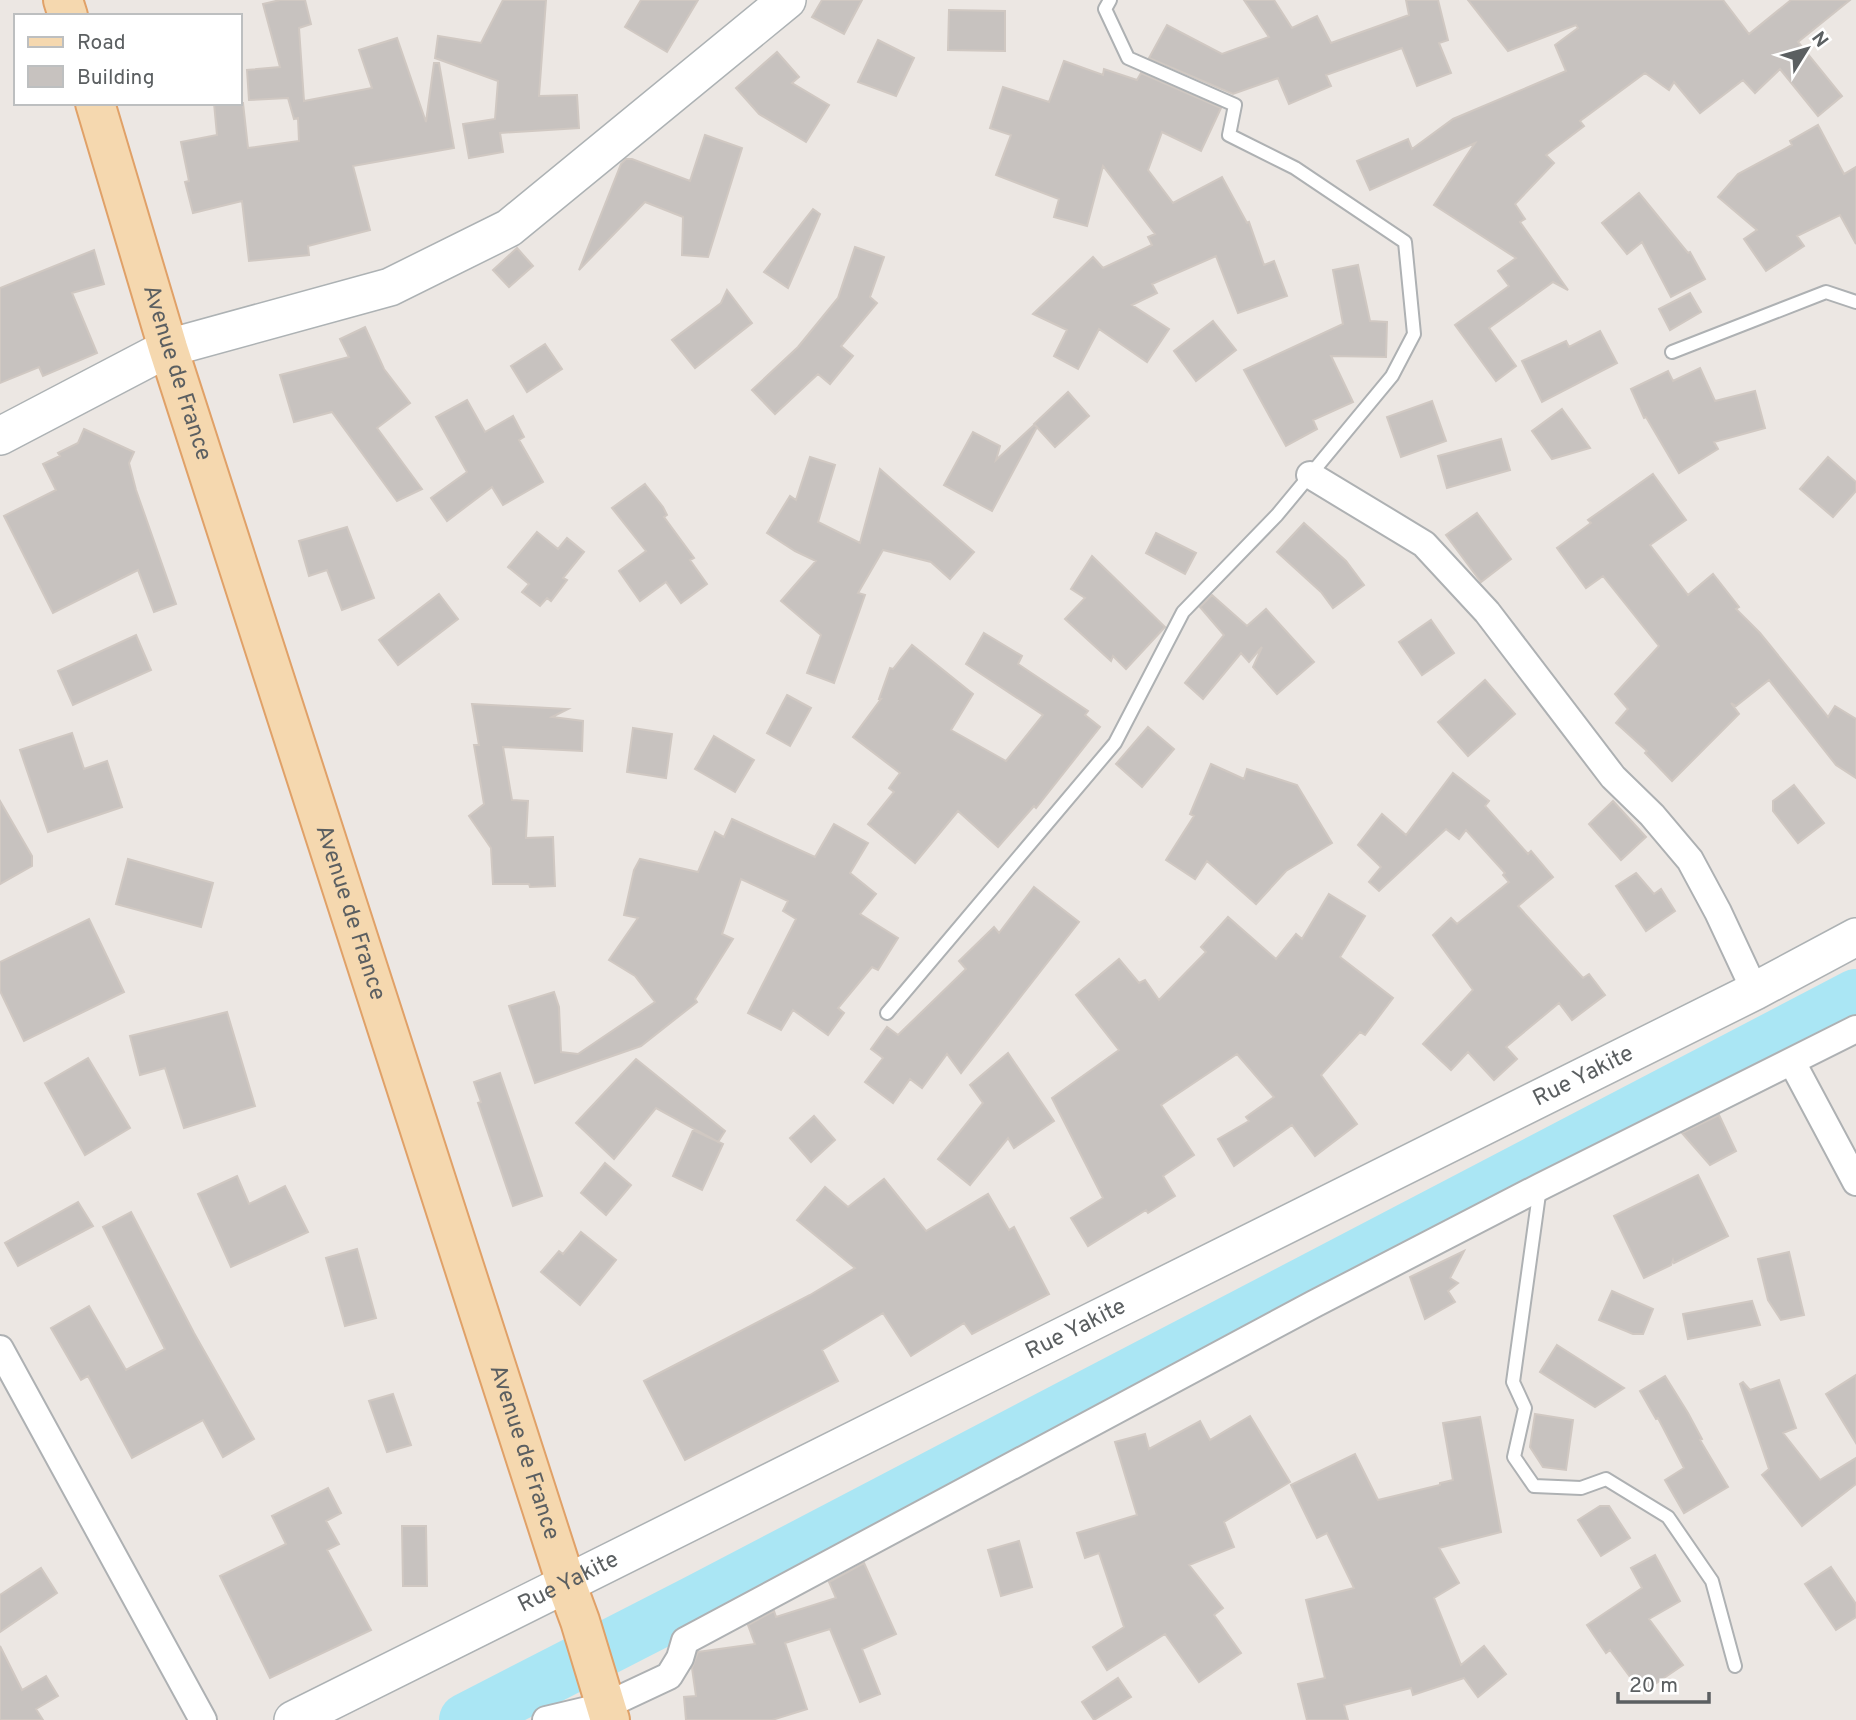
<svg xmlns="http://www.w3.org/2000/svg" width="1856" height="1720" font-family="Overpass,sans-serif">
<rect width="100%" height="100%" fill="#ece7e3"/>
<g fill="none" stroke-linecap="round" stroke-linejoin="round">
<path stroke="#aae6f4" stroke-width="54" d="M 466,1720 L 696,1602 L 1856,996"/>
</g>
<path fill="#c7c2bf" stroke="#d0c8c2" stroke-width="2" d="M 280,0 L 305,0 L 311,24 L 299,28 L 304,101 L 372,88 L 359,50 L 397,38 L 426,122 L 434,63 L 439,63 L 454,148 L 353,166 L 370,230 L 308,246 L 309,255 L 249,261 L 242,201 L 193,213 L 185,182 L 189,181 L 181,142 L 217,135 L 214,103 L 243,103 L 248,148 L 299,141 L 298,118 L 294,119 L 288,98 L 249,100 L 247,70 L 280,67 L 263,4 Z
M 503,0 L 546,0 L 539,96 L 577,95 L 579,128 L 500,133 L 503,152 L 469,158 L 463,124 L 495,119 L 498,81 L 435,58 L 438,36 L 481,43 Z
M 641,0 L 698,0 L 667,52 L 625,27 Z
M 822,0 L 862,0 L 844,34 L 812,17 Z
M 1244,0 L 1274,0 L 1292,28 L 1317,16 L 1331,43 L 1409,15 L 1406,0 L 1438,0 L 1448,40 L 1439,43 L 1451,73 L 1417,86 L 1402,48 L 1326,75 L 1331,86 L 1289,104 L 1278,78 L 1233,94 L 1149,58 L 1167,25 L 1222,54 L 1269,37 Z
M 1468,0 L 1723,0 L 1749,34 L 1791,0 L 1850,0 L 1798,42 L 1842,96 L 1818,116 L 1780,69 L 1755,93 L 1743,80 L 1700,113 L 1674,82 L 1669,90 L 1645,73 L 1580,121 L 1584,126 L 1546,155 L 1554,163 L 1515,204 L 1525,219 L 1520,222 L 1568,290 L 1553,282 L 1489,328 L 1516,366 L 1496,381 L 1455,325 L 1509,286 L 1498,271 L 1516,258 L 1434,205 L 1475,143 L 1370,190 L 1357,161 L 1408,139 L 1412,149 L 1453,119 L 1566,71 L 1555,45 L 1578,28 L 1576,25 L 1508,51 Z
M 949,10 L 1005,11 L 1005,51 L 948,50 Z
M 878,40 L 914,58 L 896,96 L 858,82 Z
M 777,52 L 799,77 L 792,83 L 829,105 L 806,142 L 759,114 L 736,88 Z
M 1064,61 L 1103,75 L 1104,69 L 1137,80 L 1141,73 L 1221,108 L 1201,151 L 1162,132 L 1148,170 L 1173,203 L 1222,177 L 1247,223 L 1249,222 L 1264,265 L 1274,261 L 1287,296 L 1238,313 L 1216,256 L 1152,284 L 1157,293 L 1132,305 L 1169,329 L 1147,362 L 1099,329 L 1078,369 L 1054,356 L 1067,330 L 1033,314 L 1093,257 L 1103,268 L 1152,245 L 1148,237 L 1155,234 L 1103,166 L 1087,226 L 1054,217 L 1059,199 L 996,175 L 1011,135 L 990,128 L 1003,87 L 1049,102 Z
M 1818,125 L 1844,174 L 1856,167 L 1856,244 L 1840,215 L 1797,236 L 1804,246 L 1766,271 L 1744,239 L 1757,230 L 1718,197 L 1738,174 L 1792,145 L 1790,141 Z
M 705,135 L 742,148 L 708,257 L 682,255 L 683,217 L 645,202 L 579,270 L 621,164 L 626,159 L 632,159 L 690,181 Z
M 1639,193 L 1688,253 L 1690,252 L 1705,279 L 1671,297 L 1642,242 L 1627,254 L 1602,223 Z
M 813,209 L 820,214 L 788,288 L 764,272 Z
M 855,247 L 884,257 L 870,297 L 877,303 L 841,346 L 853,356 L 830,384 L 818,374 L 775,414 L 752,390 L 798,347 L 838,298 Z
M 517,248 L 533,266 L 509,287 L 493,270 Z
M 94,250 L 104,284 L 72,293 L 97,353 L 43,376 L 39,367 L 0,383 L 0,288 Z
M 1358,265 L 1370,321 L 1387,322 L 1386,357 L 1331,356 L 1353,402 L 1313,420 L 1317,429 L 1286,446 L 1244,370 L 1343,324 L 1333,270 Z
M 727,290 L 752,323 L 695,368 L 672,340 L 721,303 Z
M 1690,293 L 1701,312 L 1670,330 L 1659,309 Z
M 1213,321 L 1236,350 L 1196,381 L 1174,351 Z
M 365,327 L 384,369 L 410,403 L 377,428 L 422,489 L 397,501 L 332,412 L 294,422 L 280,375 L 349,357 L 340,339 Z
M 1600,331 L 1617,363 L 1542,402 L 1522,361 L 1566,341 L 1569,347 Z
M 545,344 L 562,369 L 527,392 L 511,366 Z
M 1700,368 L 1715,401 L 1755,391 L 1765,428 L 1714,442 L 1718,449 L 1679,473 L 1646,417 L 1644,418 L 1631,389 L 1668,371 L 1673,381 Z
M 1068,392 L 1089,416 L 1055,447 L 1034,424 Z
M 467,400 L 485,432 L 513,416 L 524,437 L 519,440 L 543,482 L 503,505 L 492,487 L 447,521 L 431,498 L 467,472 L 436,417 Z
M 1432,401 L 1446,441 L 1401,457 L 1387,417 Z
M 1562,409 L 1590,448 L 1552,459 L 1532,431 Z
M 1034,425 L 1037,427 L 992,511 L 944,485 L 973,432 L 1000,446 L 996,460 Z
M 84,429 L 134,452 L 129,463 L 136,490 L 176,604 L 154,612 L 138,570 L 53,613 L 4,516 L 56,490 L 43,464 L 60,456 L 58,453 L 78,443 Z
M 1501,439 L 1510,470 L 1447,488 L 1438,456 Z
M 810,457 L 835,465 L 818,522 L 860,543 L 880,469 L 974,552 L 950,579 L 931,562 L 883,550 L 858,593 L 865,595 L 834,683 L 807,673 L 821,635 L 781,601 L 816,561 L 795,551 L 767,533 L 790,496 L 796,500 Z
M 1828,457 L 1856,482 L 1856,491 L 1833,517 L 1800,489 Z
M 1653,474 L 1686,520 L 1650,545 L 1688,595 L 1713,574 L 1739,607 L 1736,609 L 1760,633 L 1828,717 L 1835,706 L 1856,719 L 1856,778 L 1836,765 L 1769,680 L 1736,706 L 1731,703 L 1739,714 L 1672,781 L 1645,753 L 1647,751 L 1616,723 L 1628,709 L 1615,694 L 1659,646 L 1603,576 L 1586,588 L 1557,548 L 1591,523 L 1588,520 Z
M 645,484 L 663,507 L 667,515 L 664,517 L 694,558 L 690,560 L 707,584 L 681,603 L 666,582 L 640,601 L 619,571 L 646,551 L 612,508 Z
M 1477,513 L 1511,559 L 1481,582 L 1446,535 Z
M 1304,523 L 1346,561 L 1364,585 L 1333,608 L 1321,592 L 1277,552 Z
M 347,527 L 374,598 L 342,610 L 327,570 L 309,576 L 299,541 Z
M 537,532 L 558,549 L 567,538 L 584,552 L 563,578 L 567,580 L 551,601 L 547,598 L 540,606 L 522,592 L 529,584 L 508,567 Z
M 1156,533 L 1196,553 L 1185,574 L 1146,553 Z
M 1092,556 L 1165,627 L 1126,669 L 1113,656 L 1111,661 L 1065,619 L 1085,598 L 1071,589 Z
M 439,594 L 458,619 L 398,665 L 379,640 Z
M 1212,595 L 1247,626 L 1266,609 L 1314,662 L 1277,694 L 1253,667 L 1262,647 L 1249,662 L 1241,653 L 1203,699 L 1185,683 L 1224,635 L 1200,607 Z
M 1431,620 L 1454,653 L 1422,675 L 1399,642 Z
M 984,633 L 1022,656 L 1018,664 L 1088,711 L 1085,715 L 1100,727 L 1036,808 L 1034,806 L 998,847 L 958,811 L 915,863 L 868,824 L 894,792 L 889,788 L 900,773 L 853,737 L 881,699 L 879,699 L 890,668 L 893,669 L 912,645 L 973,694 L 951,730 L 1006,761 L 1043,715 L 966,664 Z
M 136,635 L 151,670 L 73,705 L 58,671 Z
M 1485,680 L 1515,714 L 1468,756 L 1438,722 Z
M 787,695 L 811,708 L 790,746 L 767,733 Z
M 472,704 L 568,709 L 552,717 L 583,721 L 582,751 L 503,747 L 512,800 L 528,801 L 526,838 L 553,837 L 555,886 L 530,887 L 529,884 L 493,884 L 491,848 L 469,816 L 484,804 L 474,745 L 479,745 Z
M 1148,727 L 1174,749 L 1142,787 L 1116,764 Z
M 633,728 L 672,734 L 666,778 L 627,772 Z
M 72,733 L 84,769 L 107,761 L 122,807 L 48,832 L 20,750 Z
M 714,736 L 754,760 L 735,792 L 695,769 Z
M 1211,764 L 1244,779 L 1247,769 L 1297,785 L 1332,843 L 1286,871 L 1256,904 L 1207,861 L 1195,879 L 1166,860 L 1194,816 L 1190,814 Z
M 1453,773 L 1489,801 L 1485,806 L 1528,854 L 1531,851 L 1553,877 L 1518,906 L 1583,978 L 1589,974 L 1605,995 L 1572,1020 L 1559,1003 L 1506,1047 L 1517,1059 L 1494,1080 L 1468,1052 L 1451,1070 L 1423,1044 L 1473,990 L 1433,935 L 1451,918 L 1457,924 L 1509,882 L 1503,875 L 1505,873 L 1466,830 L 1459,839 L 1446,829 L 1379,891 L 1369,882 L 1381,867 L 1358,845 L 1382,814 L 1406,835 Z
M 1794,785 L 1824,823 L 1798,843 L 1773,811 L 1773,801 Z
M 0,801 L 32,856 L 32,866 L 0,884 Z
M 1613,801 L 1646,837 L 1621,860 L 1589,824 Z
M 732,819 L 815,857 L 834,824 L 868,843 L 850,873 L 876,894 L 860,914 L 898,938 L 878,970 L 872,967 L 838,1008 L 844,1013 L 828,1035 L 793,1010 L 781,1030 L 748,1013 L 796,919 L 783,911 L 788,901 L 741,879 L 722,934 L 733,939 L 695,999 L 697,1002 L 641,1046 L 535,1083 L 509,1006 L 554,992 L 559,1007 L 561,1052 L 578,1054 L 655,1002 L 635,976 L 609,960 L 638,918 L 624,915 L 634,870 L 640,859 L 698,872 L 715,832 L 724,837 Z
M 128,859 L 213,883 L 201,927 L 116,904 Z
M 1636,873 L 1654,894 L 1661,889 L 1675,911 L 1646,931 L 1616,886 Z
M 1034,887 L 1079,922 L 961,1073 L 947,1054 L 922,1088 L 910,1079 L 893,1103 L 865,1082 L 883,1058 L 871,1049 L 887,1027 L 898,1035 L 966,969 L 959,961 L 994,927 L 999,933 Z
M 1329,894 L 1365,916 L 1340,957 L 1393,998 L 1365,1035 L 1360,1032 L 1321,1075 L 1357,1124 L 1315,1156 L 1292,1125 L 1234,1166 L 1218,1139 L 1249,1121 L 1246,1117 L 1274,1097 L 1237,1054 L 1161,1105 L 1194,1155 L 1163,1176 L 1175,1196 L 1148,1213 L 1146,1210 L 1088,1246 L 1071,1218 L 1103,1198 L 1052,1098 L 1119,1050 L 1076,995 L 1119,959 L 1139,983 L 1145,980 L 1159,1000 L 1206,952 L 1201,947 L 1228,917 L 1276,959 L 1296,934 L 1302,939 Z
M 89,919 L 124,992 L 24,1041 L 0,991 L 0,962 Z
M 227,1012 L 255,1106 L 184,1128 L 165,1068 L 140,1075 L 130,1036 Z
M 1008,1053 L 1054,1121 L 1014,1148 L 1008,1138 L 970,1185 L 938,1159 L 983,1103 L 970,1085 Z
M 88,1058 L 130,1128 L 85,1155 L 45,1083 Z
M 636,1059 L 725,1131 L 718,1142 L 656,1108 L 614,1159 L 576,1123 Z
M 500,1073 L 542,1196 L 513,1206 L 478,1103 L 481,1102 L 474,1082 Z
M 1719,1115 L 1736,1151 L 1710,1165 L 1682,1133 Z
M 814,1116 L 835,1140 L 811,1162 L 790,1138 Z
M 693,1130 L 723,1144 L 702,1190 L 673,1176 Z
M 605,1163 L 631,1185 L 606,1215 L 581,1193 Z
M 1698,1175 L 1728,1236 L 1674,1263 L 1673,1260 L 1671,1265 L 1644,1278 L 1614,1216 Z
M 237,1176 L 249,1204 L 285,1186 L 308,1232 L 231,1267 L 198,1194 Z
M 884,1179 L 926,1231 L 988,1194 L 1009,1230 L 1014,1227 L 1049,1294 L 972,1334 L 964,1323 L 911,1356 L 883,1313 L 822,1350 L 838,1381 L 685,1460 L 644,1381 L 810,1295 L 855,1268 L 797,1220 L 825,1187 L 848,1207 Z
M 78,1202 L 93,1226 L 18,1266 L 5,1243 Z
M 131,1212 L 194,1333 L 254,1439 L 223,1457 L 203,1420 L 132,1458 L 88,1376 L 81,1380 L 51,1328 L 89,1306 L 126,1370 L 165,1349 L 103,1227 Z
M 581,1232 L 616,1260 L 580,1305 L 541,1272 L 559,1251 L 563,1254 Z
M 357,1249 L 376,1318 L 345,1326 L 326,1258 Z
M 1464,1251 L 1450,1278 L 1458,1283 L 1448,1291 L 1455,1302 L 1425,1319 L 1410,1277 Z
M 1789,1252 L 1804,1315 L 1781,1320 L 1768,1300 L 1758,1259 Z
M 1612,1291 L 1653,1309 L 1643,1334 L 1633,1334 L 1599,1320 Z
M 1752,1301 L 1760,1325 L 1688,1339 L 1683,1314 Z
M 1557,1345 L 1593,1368 L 1624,1388 L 1595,1407 L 1540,1372 Z
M 1856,1375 L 1856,1443 L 1826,1394 Z
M 1665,1376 L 1688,1413 L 1702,1439 L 1700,1440 L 1728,1487 L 1684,1513 L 1665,1480 L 1684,1468 L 1658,1418 L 1656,1419 L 1640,1391 Z
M 1779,1380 L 1796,1428 L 1783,1433 L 1820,1480 L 1856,1458 L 1856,1484 L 1802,1526 L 1762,1475 L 1769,1469 L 1740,1384 L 1743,1382 L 1750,1390 Z
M 393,1394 L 411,1445 L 387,1452 L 369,1401 Z
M 1535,1414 L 1573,1420 L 1566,1470 L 1543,1467 L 1530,1447 Z
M 1250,1416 L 1290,1482 L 1224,1522 L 1234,1547 L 1189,1565 L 1223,1608 L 1214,1615 L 1241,1653 L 1199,1682 L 1165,1634 L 1107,1670 L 1093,1647 L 1124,1627 L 1099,1553 L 1085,1558 L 1077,1533 L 1137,1515 L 1115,1442 L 1145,1434 L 1149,1449 L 1200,1421 L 1210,1440 Z
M 1480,1417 L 1501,1532 L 1439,1548 L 1459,1583 L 1434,1598 L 1461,1665 L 1484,1646 L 1506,1674 L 1478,1697 L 1464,1678 L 1413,1695 L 1411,1688 L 1344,1705 L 1348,1720 L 1307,1720 L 1298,1684 L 1325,1678 L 1306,1600 L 1354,1588 L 1327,1533 L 1317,1538 L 1291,1485 L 1355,1454 L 1378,1500 L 1440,1485 L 1440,1483 L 1453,1480 L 1443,1423 Z
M 328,1488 L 341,1513 L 326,1521 L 339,1544 L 327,1550 L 371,1630 L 270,1678 L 220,1576 L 286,1544 L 272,1516 Z
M 1600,1506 L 1609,1506 L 1630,1538 L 1601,1556 L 1578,1520 Z
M 402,1526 L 426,1526 L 427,1586 L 403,1586 Z
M 1019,1541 L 1032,1587 L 1001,1596 L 988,1550 Z
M 1655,1555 L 1680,1601 L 1649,1619 L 1683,1665 L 1642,1693 L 1610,1650 L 1606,1653 L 1587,1625 L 1642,1588 L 1631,1568 Z
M 864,1563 L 896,1634 L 862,1649 L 880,1694 L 860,1702 L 830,1629 L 785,1643 L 807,1709 L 772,1720 L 686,1720 L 684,1697 L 696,1696 L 692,1668 L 698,1652 L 755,1644 L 748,1625 L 774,1611 L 776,1617 L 836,1598 L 829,1582 Z
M 1831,1567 L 1856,1604 L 1856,1617 L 1836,1630 L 1805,1584 Z
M 41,1568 L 57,1593 L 0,1632 L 0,1595 Z
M 0,1646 L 22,1690 L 46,1676 L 58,1696 L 36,1709 L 43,1720 L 0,1720 Z
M 1118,1678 L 1131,1697 L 1094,1720 L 1082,1702 Z"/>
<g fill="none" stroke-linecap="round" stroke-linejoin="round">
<defs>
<path id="lane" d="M 1672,352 L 1826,292 L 1856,302
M 887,1013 L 1115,743 L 1183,612 L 1277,515 L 1392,376 L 1414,334 L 1405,242 L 1295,168 L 1229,135 L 1235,105 L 1128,58 L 1105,9 L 1110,0
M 1540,1187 L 1513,1382 L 1525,1408 L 1514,1457 L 1534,1486 L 1581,1488 L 1606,1479 L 1668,1517 L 1712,1581 L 1735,1666"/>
<path id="street" d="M 1310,475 L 1424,544 L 1487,612 L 1613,777 L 1652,815 L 1690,860 L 1718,912 L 1755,991
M 1792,1062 L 1856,1182
M 0,1349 L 203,1720
M 546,1720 L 605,1706 L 669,1676 L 680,1658 L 685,1641 L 1314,1304 L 1540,1187 L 1856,1029"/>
<g id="secondary">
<path d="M 0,436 L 168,348 L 390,287 L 509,228 L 787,0"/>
<path id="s1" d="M 293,1720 L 1755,991 L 1856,937"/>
</g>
<g id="primary">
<path d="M 63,0 L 68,16"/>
<path id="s2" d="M 95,103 L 168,348 L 566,1583 L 580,1621 L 610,1720"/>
</g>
</defs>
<use href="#lane" stroke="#aeb1b3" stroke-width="16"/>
<use href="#street" stroke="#aeb1b3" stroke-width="30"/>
<use href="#secondary" stroke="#adb2b4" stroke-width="40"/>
<use href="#primary" stroke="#e0a168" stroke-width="42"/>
<use href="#lane" stroke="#fff" stroke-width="12"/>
<use href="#street" stroke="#fff" stroke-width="26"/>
<use href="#secondary" stroke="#fff" stroke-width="37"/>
<use href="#primary" stroke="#f5d8af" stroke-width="38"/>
</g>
<g text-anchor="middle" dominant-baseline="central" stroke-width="5" stroke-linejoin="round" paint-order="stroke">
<g font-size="23" fill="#5b5f61" stroke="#fff">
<text stroke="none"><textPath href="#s2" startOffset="282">Avenue de France</textPath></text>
<text stroke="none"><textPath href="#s2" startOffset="849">Avenue de France</textPath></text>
<text stroke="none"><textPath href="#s1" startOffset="1442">Rue Yakite</textPath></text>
<text stroke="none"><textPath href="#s1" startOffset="875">Rue Yakite</textPath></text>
<text stroke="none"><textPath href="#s2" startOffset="1416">Avenue de France</textPath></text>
<text stroke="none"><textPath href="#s1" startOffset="308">Rue Yakite</textPath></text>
</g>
</g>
<rect x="14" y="14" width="228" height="91" fill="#ffffff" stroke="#bdbfc0" stroke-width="2"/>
<rect x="28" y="37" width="35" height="10" fill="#f5d8af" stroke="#bdbfc0" stroke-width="2"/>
<text x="77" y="49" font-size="21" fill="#5b5f61">Road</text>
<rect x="28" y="66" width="35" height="21" fill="#c7c2bf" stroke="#bdbfc0" stroke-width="2"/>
<text x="77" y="84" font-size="21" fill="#5b5f61">Building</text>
<g transform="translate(1807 49) rotate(53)" stroke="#ffffff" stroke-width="5" paint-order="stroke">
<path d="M0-5L12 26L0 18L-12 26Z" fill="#5b5f61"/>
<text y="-10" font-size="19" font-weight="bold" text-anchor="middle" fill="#5b5f61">N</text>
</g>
<path d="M1618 1692v10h91v-10" fill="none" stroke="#5b5f61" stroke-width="3.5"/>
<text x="1629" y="1692" font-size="21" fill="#5b5f61" stroke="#ffffff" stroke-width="5" paint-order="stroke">20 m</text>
</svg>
